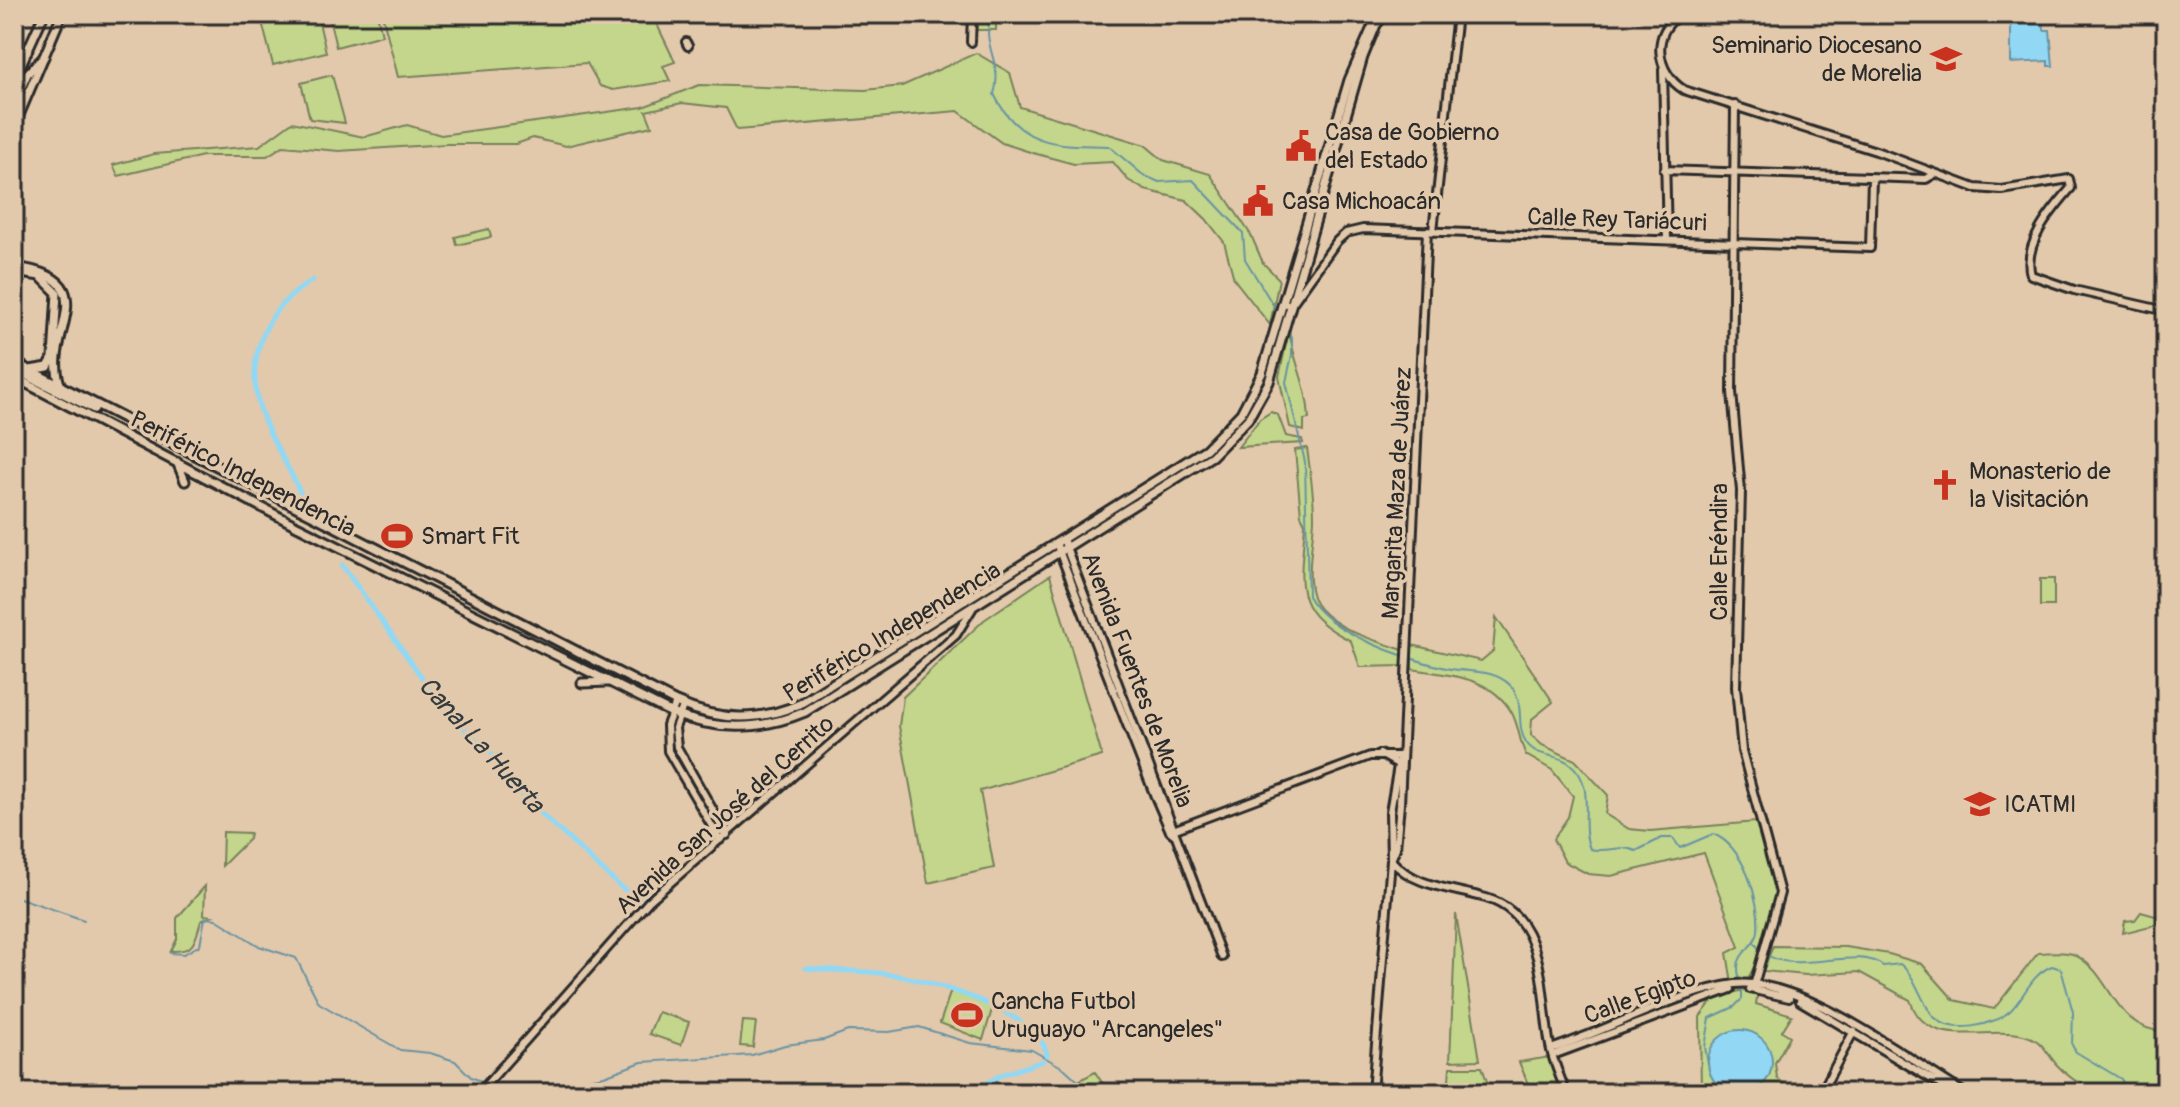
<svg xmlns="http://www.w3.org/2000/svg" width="2180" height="1107" font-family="Pangolin,sans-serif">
<rect width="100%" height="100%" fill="#e3c9ab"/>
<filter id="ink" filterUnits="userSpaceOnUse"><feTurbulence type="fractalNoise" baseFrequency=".0125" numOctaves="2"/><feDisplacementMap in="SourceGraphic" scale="16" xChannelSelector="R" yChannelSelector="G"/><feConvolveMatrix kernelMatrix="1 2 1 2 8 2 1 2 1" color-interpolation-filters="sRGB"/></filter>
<g filter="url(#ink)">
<path fill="#c3d68b" stroke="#77805b" stroke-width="2" d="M 260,14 L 317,14 L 326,52 L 273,65 Z
M 328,14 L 377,14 L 382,35 L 336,47 Z
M 382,14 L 652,14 L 675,62 L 663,66 L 670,81 L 613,90 L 600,86 L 587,63 L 398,77 Z
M 979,14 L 996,14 L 996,30 L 976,30 Z
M 976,53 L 1010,73 L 1020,107 L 1145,145 L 1163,160 L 1210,174 L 1251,235 L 1263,263 L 1279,279 L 1270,325 L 1234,279 L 1224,242 L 1206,219 L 1186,200 L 1145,190 L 1128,180 L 1113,162 L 1074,164 L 1033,153 L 1002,143 L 958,111 L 737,130 L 726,108 L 682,103 L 646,111 L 652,126 L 566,146 L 533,138 L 516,144 L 447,144 L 339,151 L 283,146 L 267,156 L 203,156 L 118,176 L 113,165 L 154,154 L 259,146 L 292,122 L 364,137 L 407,125 L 441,135 L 643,107 L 699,85 L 865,90 L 902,86 Z
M 332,75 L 345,123 L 310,119 L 301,83 Z
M 489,229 L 491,237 L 457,245 L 455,237 Z
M 1289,330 C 1293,361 1308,386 1309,419 L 1304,420 L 1304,431 L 1290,427 L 1279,377 Z
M 1271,412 L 1278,415 L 1286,436 L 1302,439 L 1303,443 L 1238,447 L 1260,419 Z
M 1307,448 C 1310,471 1314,494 1314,517 C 1314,543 1301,588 1320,609 C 1341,632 1375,640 1403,650 L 1402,666 L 1360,667 L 1351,641 C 1289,610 1301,584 1305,523 L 1301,515 L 1295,450 Z
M 1050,575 L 1102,756 L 980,791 L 994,868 L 928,883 L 899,726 L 903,697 L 984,620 Z
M 2040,579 L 2054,579 L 2054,606 L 2040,606 Z
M 1496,617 L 1553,702 L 1532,719 L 1531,735 L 1542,745 L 1575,760 L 1608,795 L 1605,814 L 1629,829 L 1650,831 L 1756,822 L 1777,896 L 1767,941 L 1748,979 L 1732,983 L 1727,953 L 1739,947 L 1704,853 L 1611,876 L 1588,874 L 1565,862 L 1553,839 L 1568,817 L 1573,796 L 1552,770 L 1526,755 C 1519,741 1519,726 1512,713 C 1491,676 1449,675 1412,669 L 1412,645 L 1481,661 L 1493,651 Z
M 223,832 L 250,833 L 249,839 L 222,866 Z
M 205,886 L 204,915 L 212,916 L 201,921 C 195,940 196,952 171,951 L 177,939 L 177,918 Z
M 2141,912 L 2166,919 L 2166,922 L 2123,933 L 2125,921 L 2135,920 Z
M 1456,914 L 1480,1060 L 1450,1061 Z
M 1773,946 L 1846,947 L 1889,954 L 1922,964 L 1954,1000 L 1994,1009 L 2038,953 C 2048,953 2065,950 2075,955 C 2114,975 2111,1028 2166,1032 L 2166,1093 C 2119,1093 2092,1102 2057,1065 C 2050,1058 2045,1046 2037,1041 C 2003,1017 1929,1059 1910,1000 L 1859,972 L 1806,975 L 1763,971 Z
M 1750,989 L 1758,992 L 1756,1004 L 1792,1015 L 1782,1031 L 1790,1036 L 1775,1063 L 1777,1078 L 1791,1089 L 1785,1093 L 1701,1093 L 1700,1017 L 1716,996 Z
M 951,990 L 993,1006 L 983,1040 L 940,1023 Z
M 658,1012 L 689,1022 L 681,1045 L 649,1034 Z
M 743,1021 L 756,1022 L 753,1047 L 740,1046 Z
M 1550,1057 L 1563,1093 L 1532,1093 L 1519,1062 Z
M 1450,1067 L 1482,1067 L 1491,1093 L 1448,1093 Z
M 1095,1072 L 1109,1093 L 1072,1093 L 1069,1086 Z"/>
<path fill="#92d8f4" stroke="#6993a4" stroke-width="2" d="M 2011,15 L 2043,15 L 2044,30 L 2050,30 L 2053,66 L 2048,66 L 2048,61 L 2011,63 Z
M1708 1062a32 32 0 1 1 64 0a32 32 0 1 1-64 0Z"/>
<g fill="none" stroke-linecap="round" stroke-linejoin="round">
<path stroke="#6993a4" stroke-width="2" d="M 991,14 C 980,47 1004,63 994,94 C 1020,147 1057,145 1109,146 L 1143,175 L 1159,182 L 1193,180 L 1243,233 L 1245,259 L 1278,313
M 1286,329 L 1292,338 L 1292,355 L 1286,382 L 1305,462 L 1308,596 C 1329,634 1404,658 1446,668 C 1467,673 1493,668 1510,685 C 1526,701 1515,727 1526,742 C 1536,758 1556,753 1569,763 C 1598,785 1578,821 1590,849 C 1607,853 1620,844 1636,851 L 1662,838 L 1673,838 L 1680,848 L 1713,834 C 1743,845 1761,901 1758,931 C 1757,945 1737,953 1738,968 C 1738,979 1743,987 1742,999 L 1734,1007 L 1710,1018 L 1705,1047 L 1708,1064
M 14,896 L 84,920
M 1754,942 L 1761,952
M 170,953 L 184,954 L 200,945 L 205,918 L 216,919 L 259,946 L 296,958 L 319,1003 L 400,1050 L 430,1053 L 455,1061 L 471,1077 L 483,1082
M 1767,955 C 1801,975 1859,945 1883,966 L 1900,964 C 1917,977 1920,1001 1934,1017 C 1951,1035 1993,1026 2010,1011 C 2025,997 2030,975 2052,966 L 2061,969 L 2073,1012 L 2072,1045 L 2076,1052 L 2121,1079 L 2129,1093
M 490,1086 L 567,1083 L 604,1076 L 642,1062 L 752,1055 L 785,1045 L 824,1040 L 848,1031 L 889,1032 L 919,1027 L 970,1043 L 1032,1050 L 1065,1069 L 1091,1093"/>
<path stroke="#92d8f4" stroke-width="5" d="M 307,509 C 286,450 236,405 262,338 C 273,309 288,296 313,280
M 342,565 L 448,714 L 491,753 L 507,782 L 623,889 L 647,897
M 806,968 C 832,971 860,970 887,974 C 926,979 1039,1011 1047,1055
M 969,1093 L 1001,1075 L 1043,1061"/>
<defs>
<path id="tertiary" d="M 686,42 L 688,46
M 971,42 L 972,14
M 1663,70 L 1667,240
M 1735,105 L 1732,392 L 1741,491 L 1736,687 L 1742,751 L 1780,893 L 1753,989
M 1664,170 L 1926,179 L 1933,175
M 1284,303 L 1291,305 L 1337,241 L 1346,233 L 1363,229 L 1870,248 L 1872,178
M 1063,539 L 1222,957
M 1056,543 L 1154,794 L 1170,831 L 1175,835
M 676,702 L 667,725 L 668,751 L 720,840
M 683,706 L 675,728 L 677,747 L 727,835
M 1380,754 L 1401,766
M 1173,830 L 1370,756 L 1400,756
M 1750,989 L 1789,998
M 1800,1001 L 1955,1093
M 1551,1049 C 1606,1031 1680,991 1735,984 C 1799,976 1910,1060 1965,1093
M 1553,1055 L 1731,989
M 479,1093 L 649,901 L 956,635 L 972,609
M 1372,1093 L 1391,860
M 1821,1093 L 1854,1031"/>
<path id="secondary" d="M 1681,14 C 1650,32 1656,73 1684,90 L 1876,151 L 1975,188 L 2002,190 L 2069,179 L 2071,188 C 2052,210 2022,244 2031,275 L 2074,290 L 2166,311
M 1433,231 L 1457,14
M 1399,760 L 1390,812 L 1391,860 C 1414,887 1452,888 1486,898 C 1548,916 1540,995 1550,1046 C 1553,1062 1561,1078 1566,1093
M 1391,860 L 1396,848 L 1400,804 L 1427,231"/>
<path id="primary" d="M 14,80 L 44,14
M 14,127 L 62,14"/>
<path id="trunk" d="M 14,104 L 27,74 L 44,57
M 14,267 C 112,279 39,337 61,386
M 14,272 L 40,276 L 57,293 L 53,358 L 48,367 L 30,370
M 14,362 L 676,702 C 717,721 759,722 800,704 L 1206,449 L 1241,413 L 1262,373 L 1349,80 L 1378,14
M 14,369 L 94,409
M 14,377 L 297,526 L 672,713 C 716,731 760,731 805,712 L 1212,456 L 1248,419 L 1269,382 L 1363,57 L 1376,25 L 1385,14
M 177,462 L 185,481
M 582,683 L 608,682"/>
</defs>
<use href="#tertiary" stroke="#2b2b2b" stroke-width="12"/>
<use href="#secondary" stroke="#2b2b2b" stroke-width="12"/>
<use href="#primary" stroke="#2b2b2b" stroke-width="13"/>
<use href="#trunk" stroke="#2b2b2b" stroke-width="13"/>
<use href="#tertiary" stroke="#e3c9ab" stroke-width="6"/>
<use href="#secondary" stroke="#e3c9ab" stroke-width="6"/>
<use href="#primary" stroke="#e3c9ab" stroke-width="7"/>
<use href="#trunk" stroke="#e3c9ab" stroke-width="7"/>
</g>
</g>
<defs>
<symbol id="university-bare" viewBox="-9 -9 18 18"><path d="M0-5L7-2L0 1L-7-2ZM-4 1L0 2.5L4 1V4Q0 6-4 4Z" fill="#c8321e" stroke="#e3c9ab" stroke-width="2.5" paint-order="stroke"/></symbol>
<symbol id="civic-bare" viewBox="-9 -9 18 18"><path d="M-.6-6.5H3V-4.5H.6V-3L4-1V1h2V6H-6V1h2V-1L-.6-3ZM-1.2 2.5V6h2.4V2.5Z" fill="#c8321e" stroke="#e3c9ab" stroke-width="2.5" paint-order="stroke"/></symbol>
<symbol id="church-bare" viewBox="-9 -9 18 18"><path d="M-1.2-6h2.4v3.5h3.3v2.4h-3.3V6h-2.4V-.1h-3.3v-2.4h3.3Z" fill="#c8321e" stroke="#e3c9ab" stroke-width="2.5" paint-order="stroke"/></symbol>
<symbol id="stadium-bare" viewBox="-9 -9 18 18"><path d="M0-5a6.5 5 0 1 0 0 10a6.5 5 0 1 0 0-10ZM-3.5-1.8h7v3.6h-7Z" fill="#c8321e" stroke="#e3c9ab" stroke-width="2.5" paint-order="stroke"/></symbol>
</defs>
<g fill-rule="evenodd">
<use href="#university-bare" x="1924" y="37" width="44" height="44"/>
<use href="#civic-bare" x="1279" y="124" width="44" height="44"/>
<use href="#civic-bare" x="1236" y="179" width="44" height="44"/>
<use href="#church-bare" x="1923" y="463" width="44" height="44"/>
<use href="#stadium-bare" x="375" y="514" width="44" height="44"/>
<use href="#university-bare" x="1958" y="782" width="44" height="44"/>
<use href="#stadium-bare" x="945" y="993" width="44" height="44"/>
</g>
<g text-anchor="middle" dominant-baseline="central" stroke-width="7" stroke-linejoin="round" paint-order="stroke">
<g font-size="24" fill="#2b2b2b" stroke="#e3c9ab" text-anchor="start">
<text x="1922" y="45" text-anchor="end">Seminario Diocesano<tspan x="1922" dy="28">de Morelia</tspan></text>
<text x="1325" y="132">Casa de Gobierno<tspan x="1325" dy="28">del Estado</tspan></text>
<text x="1282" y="201">Casa Michoacán</text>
<text x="1969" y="471">Monasterio de<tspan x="1969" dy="28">la Visitación</tspan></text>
<text x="421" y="536">Smart Fit</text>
<text x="2004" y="804">ICATMI</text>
<text x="991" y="1001">Cancha Futbol<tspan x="991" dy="28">Uruguayo "Arcangeles"</tspan></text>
</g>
<g font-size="24" fill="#2b2b2b" stroke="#e3c9ab">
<text transform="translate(1617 220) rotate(2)">Calle Rey Tariácuri</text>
<text transform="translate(243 474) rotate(27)">Periférico Independencia</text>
<text transform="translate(1397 493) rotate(-87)">Margarita Maza de Juárez</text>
<text transform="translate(1719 552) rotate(-90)">Calle Eréndira</text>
<text transform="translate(892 632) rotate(-31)">Periférico Independencia</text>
<text transform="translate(1137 680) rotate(69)">Avenida Fuentes de Morelia</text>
<text transform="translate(725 815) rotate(-42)">Avenida San José del Cerrito</text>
<text transform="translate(1640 997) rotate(-20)">Calle Egipto</text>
</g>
<g font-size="26" font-style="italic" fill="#353c3f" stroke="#e3c9ab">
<text transform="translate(481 745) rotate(48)">Canal La Huerta</text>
</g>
</g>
<rect width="2180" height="1107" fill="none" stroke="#e3c9ab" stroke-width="48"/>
<rect x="24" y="24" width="2132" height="1059" fill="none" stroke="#2b2b2b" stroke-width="3" filter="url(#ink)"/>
</svg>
